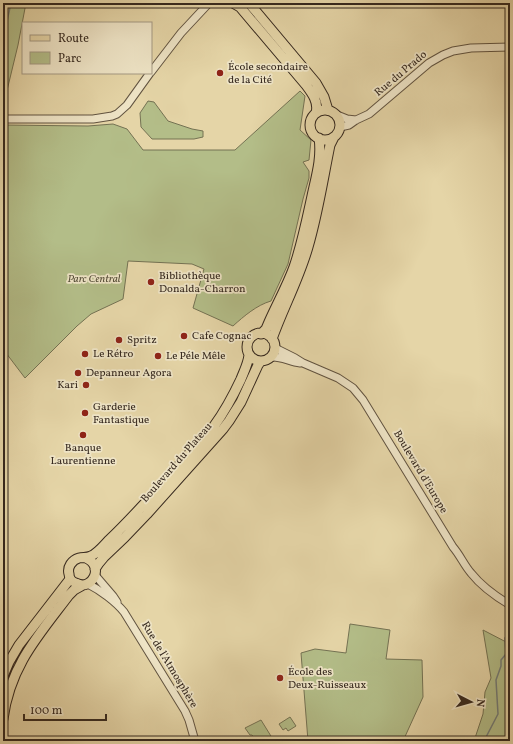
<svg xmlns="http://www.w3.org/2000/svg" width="513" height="744" font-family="Vollkorn,serif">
<rect width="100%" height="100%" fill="#e5d5a7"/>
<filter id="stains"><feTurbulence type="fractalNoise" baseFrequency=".005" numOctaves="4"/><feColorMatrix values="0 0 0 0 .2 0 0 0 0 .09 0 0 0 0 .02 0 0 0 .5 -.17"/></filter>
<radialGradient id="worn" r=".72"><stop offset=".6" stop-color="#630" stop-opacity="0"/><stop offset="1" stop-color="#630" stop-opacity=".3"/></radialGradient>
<path fill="#b3bd88" stroke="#747253" d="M 3,3 L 26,3 L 18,45 L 3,107 Z
M 300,91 L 305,96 L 300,130 L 311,140 L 309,160 L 303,162 L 309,171 L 309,178 L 303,199 L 288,264 L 271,301 C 257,305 244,316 233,326 L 193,308 L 204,269 L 192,264 L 128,261 L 123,299 L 91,314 L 77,326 L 25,378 L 3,349 L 3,125 L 88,126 L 113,124 L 127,129 L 143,150 L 235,150 Z
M 148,101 L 154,102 L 168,121 L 192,129 L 203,131 L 203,137 L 194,139 L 152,139 L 141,127 L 140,113 Z
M 350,624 L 390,630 L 386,659 L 422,660 L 423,697 L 403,741 L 308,741 L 301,653 L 315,649 L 346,653 Z
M 483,630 L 510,644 L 510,741 L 476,741 L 475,738 L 483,714 L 485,692 L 491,678 Z
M 290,717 L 296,726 L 288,731 L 286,728 L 283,730 L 279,724 Z
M 261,720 L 274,741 L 256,741 L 252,735 L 250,735 L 245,728 Z"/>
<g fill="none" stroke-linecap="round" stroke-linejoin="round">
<path stroke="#737d79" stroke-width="1.5" d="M 3,39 L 11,3
M 484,741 L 498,714 L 496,680 L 501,666 L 501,660 L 506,654 L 505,638 L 510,635"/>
<defs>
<path id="minor" d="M 151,72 L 181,33 L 209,3
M 337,115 L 347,119 L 356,120
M 3,119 L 93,119 L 112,116 L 117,114 L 127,105 L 150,73
M 340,127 L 349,125 L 356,120 L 369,114 L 429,63 L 443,55 L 453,51 L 471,48 L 510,47
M 275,348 L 295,358 L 303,363 L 338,378 L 353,388 L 363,400 L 453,547 C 460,555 464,565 471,573 C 482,587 495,596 510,605
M 271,357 C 281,356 290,362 300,363
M 95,575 L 113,596 L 117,602
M 88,584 C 100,590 116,602 124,612 L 185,711 L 189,720 L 195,741"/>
<path id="major" d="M 233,3 L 240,7 L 306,85 C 312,93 319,102 316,113
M 249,3 L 316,83 L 324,97 L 328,110
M310 125a15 15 0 1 1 30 0a15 15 0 1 1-30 0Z
M247 347a14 14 0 1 1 28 0a14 14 0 1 1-28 0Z
M 261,334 L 266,329 L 269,322 C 277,304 287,286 294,267 C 302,244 307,219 312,196 C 316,177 322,158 319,138
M 272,339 C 283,308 299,279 308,247 C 318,213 323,179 330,145 L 334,137
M 86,558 C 105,566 92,592 76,583 C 72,582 69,578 69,574 C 67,567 72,560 79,558 C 83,557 87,558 91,556 C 98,553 104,545 109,540 C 146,505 179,464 214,426 C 225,411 233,396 241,379 C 244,371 248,364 249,355
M 95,569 L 99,563 L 104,557 L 125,537 L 147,514 L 223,429 L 229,421 L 241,402 L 258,365 L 261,361
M 3,676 L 9,662 L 19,645 L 70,579
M 3,719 C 10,666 38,636 69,595 L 74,590 L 83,585"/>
</defs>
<use href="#minor" stroke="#615340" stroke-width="9"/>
<use href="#major" stroke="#35281e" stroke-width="11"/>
<use href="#minor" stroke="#eee4c6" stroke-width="7"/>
<use href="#major" stroke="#e5d5a7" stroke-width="9"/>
</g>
<g fill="#8f2418" stroke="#eee4c6" stroke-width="1.5">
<circle cx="220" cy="73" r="4"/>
<circle cx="151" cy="282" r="4"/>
<circle cx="184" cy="336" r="4"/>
<circle cx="119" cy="340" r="4"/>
<circle cx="85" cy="354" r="4"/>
<circle cx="158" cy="356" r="4"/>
<circle cx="78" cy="373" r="4"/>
<circle cx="86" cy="385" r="4"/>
<circle cx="85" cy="413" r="4"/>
<circle cx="83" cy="435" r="4"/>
<circle cx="280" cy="678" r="4"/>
</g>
<g text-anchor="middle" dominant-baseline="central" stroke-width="3.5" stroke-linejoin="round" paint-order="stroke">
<g font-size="11" fill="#35281e" stroke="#eee4c6" text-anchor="start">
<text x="228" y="67">École secondaire<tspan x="228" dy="13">de la Cité</tspan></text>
<text x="159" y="276">Bibliothèque<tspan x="159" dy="13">Donalda-Charron</tspan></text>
<text x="192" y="336">Cafe Cognac</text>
<text x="127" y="340">Spritz</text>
<text x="93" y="354">Le Rétro</text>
<text x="166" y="356">Le Péle Mêle</text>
<text x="86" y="373">Depanneur Agora</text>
<text x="78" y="385" text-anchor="end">Kari</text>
<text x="93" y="407">Garderie<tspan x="93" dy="13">Fantastique</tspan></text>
<text x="83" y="448" text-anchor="middle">Banque<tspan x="83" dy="13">Laurentienne</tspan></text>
<text x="288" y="672">École des<tspan x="288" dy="13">Deux-Ruisseaux</tspan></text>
</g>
<g font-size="11" fill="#35281e" stroke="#eee4c6">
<text transform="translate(401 74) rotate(-40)">Rue du Prado</text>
<text transform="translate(177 463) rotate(-49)">Boulevard du Plateau</text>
<text transform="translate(420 472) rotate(59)">Boulevard d'Europe</text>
<text transform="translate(169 665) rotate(59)">Rue de l'Atmosphère</text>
</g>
<g font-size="11" font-style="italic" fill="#544d38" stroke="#eee4c6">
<text x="94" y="279">Parc Central</text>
</g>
</g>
<rect width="513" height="744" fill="none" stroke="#e5d5a7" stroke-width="16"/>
<rect x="4" y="4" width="505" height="736" fill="none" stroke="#35281e" stroke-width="2"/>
<rect x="8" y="8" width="497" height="728" fill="none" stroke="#35281e"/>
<rect x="22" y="22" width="130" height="52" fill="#eee4c6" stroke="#a49983"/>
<rect x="30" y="35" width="20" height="6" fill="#e5d5a7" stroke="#a49983"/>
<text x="58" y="42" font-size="12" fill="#35281e">Route</text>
<rect x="30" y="52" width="20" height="12" fill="#b3bd88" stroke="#a49983"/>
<text x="58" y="62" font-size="12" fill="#35281e">Parc</text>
<g transform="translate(471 702) rotate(96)" stroke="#eee4c6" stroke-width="3" paint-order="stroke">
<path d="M0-3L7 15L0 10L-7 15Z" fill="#35281e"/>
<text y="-6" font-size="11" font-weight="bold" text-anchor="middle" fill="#35281e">N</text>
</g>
<path d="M24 714v6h82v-6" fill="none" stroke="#35281e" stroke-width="2"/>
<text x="30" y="714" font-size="12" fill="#35281e" stroke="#eee4c6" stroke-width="3" paint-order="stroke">100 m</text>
<rect width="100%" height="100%" filter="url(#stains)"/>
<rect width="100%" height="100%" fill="url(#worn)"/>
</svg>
